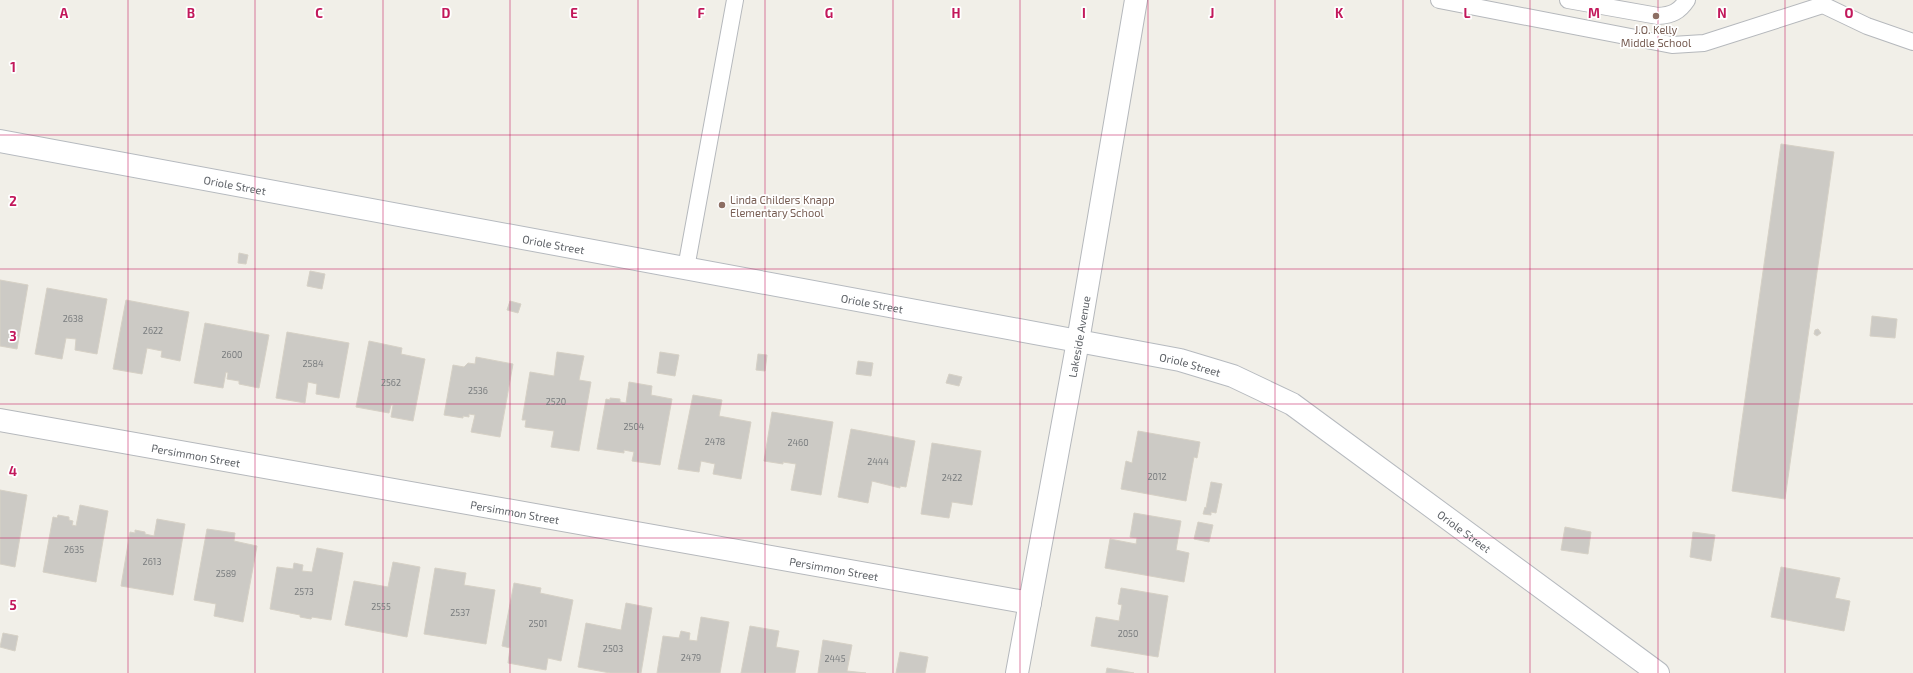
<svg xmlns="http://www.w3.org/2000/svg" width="1913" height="673" font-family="'Exo 2',sans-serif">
<rect width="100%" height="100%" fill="#f1efe8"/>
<path fill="#cccac5" stroke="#d6d1c6" d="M 1781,144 L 1834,152 L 1785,499 L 1732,491 Z
M 239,253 L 248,255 L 246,264 L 238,263 Z
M 310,271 L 325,274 L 322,289 L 307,286 Z
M 0,280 L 28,285 L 17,349 L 0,346 Z
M 47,288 L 107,299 L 97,354 L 75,350 L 76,339 L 66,338 L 62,359 L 35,354 Z
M 126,300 L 189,312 L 180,361 L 161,357 L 162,351 L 147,348 L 142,374 L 113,369 Z
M 510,301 L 521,304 L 518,313 L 507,310 Z
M 1872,316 L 1897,319 L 1895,338 L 1870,336 Z
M 205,323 L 269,335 L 259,388 L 239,384 L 239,381 L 227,379 L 228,373 L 226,372 L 223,388 L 194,383 Z
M 1818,329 L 1821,333 L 1817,336 L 1814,334 L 1815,330 Z
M 287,332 L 349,343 L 339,398 L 316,394 L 317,384 L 308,382 L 305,403 L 276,398 Z
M 369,341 L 402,348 L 401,354 L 425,359 L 413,421 L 391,417 L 393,405 L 391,405 L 389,413 L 356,407 Z
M 557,352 L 584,356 L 579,380 L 591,382 L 579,451 L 551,447 L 554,431 L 525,427 L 526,420 L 522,420 L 530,372 L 554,376 Z
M 660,352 L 679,355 L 675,376 L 657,373 Z
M 758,354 L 767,355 L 765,371 L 756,370 Z
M 476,357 L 513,364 L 500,437 L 471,432 L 475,415 L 469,414 L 469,417 L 463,416 L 463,418 L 444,415 L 453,365 L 464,367 L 468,363 L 475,364 Z
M 858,361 L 873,363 L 871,376 L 856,374 Z
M 949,374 L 962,377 L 959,386 L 946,383 Z
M 629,382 L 652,386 L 651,395 L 672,399 L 660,465 L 632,461 L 634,452 L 624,450 L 624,453 L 597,449 L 606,399 L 610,400 L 610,398 L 620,399 L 620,402 L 626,403 Z
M 693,395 L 722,400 L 719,416 L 751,422 L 741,479 L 713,474 L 715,464 L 701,461 L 699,472 L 678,469 Z
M 772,412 L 833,422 L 821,495 L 791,490 L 796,464 L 783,462 L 783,464 L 764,461 Z
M 851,429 L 915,441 L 906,487 L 900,486 L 900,488 L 872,481 L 868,503 L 838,497 Z
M 1138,431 L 1200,442 L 1197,458 L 1194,457 L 1186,501 L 1121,489 L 1126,461 L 1132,463 Z
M 932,443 L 981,451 L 972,505 L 952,502 L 949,518 L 921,514 Z
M 1211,482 L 1222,484 L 1216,513 L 1211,512 L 1211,515 L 1203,514 L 1205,507 L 1206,508 Z
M 0,490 L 27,495 L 15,567 L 0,564 Z
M 80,505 L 108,511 L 96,582 L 43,572 L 53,517 L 57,518 L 58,515 L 69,517 L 69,520 L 73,521 L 72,525 L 76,526 Z
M 1134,513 L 1181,521 L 1176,550 L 1189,553 L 1184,582 L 1105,568 L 1110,539 L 1136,544 L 1137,538 L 1130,537 Z
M 157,519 L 185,524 L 173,595 L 121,586 L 130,532 L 135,533 L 135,530 L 145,532 L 145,534 L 154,536 Z
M 1198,522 L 1213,525 L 1209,542 L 1194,539 Z
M 1565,527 L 1591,532 L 1588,554 L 1561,550 Z
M 207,529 L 235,533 L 234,541 L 257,546 L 243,622 L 214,616 L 216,604 L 194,600 Z
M 1693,532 L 1715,535 L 1711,561 L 1690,557 Z
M 317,548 L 343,553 L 331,620 L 312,617 L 311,619 L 300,617 L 300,615 L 270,609 L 277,567 L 293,569 L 294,563 L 303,565 L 302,571 L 312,572 Z
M 393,562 L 420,567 L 407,637 L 345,625 L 354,581 L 388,587 Z
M 1781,567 L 1840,578 L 1835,598 L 1850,601 L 1844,631 L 1771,617 Z
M 435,568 L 466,573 L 464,585 L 495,590 L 486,644 L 424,634 Z
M 514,583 L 541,588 L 540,593 L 573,600 L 561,661 L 548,658 L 546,670 L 508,663 L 510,648 L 502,646 Z
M 1121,588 L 1168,596 L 1158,657 L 1091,646 L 1096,617 L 1119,621 L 1122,605 L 1118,604 Z
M 626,603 L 652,608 L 641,673 L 610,673 L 578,667 L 586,623 L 621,630 Z
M 701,617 L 729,622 L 720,673 L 657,673 L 663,636 L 679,638 L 681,631 L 690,633 L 689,640 L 697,641 Z
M 750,626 L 779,631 L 776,647 L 799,651 L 795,673 L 741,673 Z
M 3,633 L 18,636 L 15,651 L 0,647 Z
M 823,640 L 852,645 L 847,671 L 866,673 L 818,673 Z
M 900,652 L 928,657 L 925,673 L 896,673 Z
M 1107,668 L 1134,673 L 1106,673 Z"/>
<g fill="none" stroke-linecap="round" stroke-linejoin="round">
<defs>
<path id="lane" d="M 1439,0 L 1672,45 L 1704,43 L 1823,5 L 1867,26 L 1913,42
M 1568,0 L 1658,16 C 1672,15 1679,12 1687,0
M 686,268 L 735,0"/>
<g id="street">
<path id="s1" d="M 0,420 L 1030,603"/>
<path id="s2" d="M 1017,673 L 1078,341 L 1136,0"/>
</g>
<g id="secondary">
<path id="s3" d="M 0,141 L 1078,341 L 1180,360 L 1233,376 L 1292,404 L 1658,673"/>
</g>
</defs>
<use href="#lane" stroke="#b5b8bc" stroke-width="18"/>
<use href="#street" stroke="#b5b8bc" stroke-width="24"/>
<use href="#secondary" stroke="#b6babf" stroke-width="24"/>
<use href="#lane" stroke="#fff" stroke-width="16"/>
<use href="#street" stroke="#fff" stroke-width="22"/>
<use href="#secondary" stroke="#fff" stroke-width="22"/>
</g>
<path fill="none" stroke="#c2185b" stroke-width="1" stroke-opacity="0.55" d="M 128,0 L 128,673M 255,0 L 255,673M 383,0 L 383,673M 510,0 L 510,673M 638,0 L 638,673M 765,0 L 765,673M 893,0 L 893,673M 1020,0 L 1020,673M 1148,0 L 1148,673M 1275,0 L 1275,673M 1403,0 L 1403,673M 1530,0 L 1530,673M 1658,0 L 1658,673M 1785,0 L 1785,673M 0,135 L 1913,135M 0,269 L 1913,269M 0,404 L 1913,404M 0,538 L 1913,538"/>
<g fill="#8d6e63" stroke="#fff" stroke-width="1.5">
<circle cx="1656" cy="16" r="4"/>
<circle cx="722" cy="205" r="4"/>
</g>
<g text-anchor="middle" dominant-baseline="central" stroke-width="3.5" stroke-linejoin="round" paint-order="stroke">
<g font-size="9" fill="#7a7d7f">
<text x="73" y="318">2638</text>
<text x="153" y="330">2622</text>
<text x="232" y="354">2600</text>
<text x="313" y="363">2584</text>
<text x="391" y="382">2562</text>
<text x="478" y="390">2536</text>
<text x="556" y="401">2520</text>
<text x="634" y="426">2504</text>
<text x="715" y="441">2478</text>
<text x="798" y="442">2460</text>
<text x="878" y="461">2444</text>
<text x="1157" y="476">2012</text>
<text x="952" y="477">2422</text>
<text x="74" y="549">2635</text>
<text x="152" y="561">2613</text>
<text x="226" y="573">2589</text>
<text x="304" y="591">2573</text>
<text x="381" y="606">2555</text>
<text x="460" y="612">2537</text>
<text x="538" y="623">2501</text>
<text x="1128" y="633">2050</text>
<text x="613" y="648">2503</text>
<text x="691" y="657">2479</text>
<text x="835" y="658">2445</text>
</g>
<g font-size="11" fill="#785e54" stroke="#fff">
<text x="1656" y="29">J.O. Kelly<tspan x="1656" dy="13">Middle School</tspan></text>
<text x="730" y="199" text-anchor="start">Linda Childers Knapp<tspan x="730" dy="13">Elementary School</tspan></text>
</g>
<g font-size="11" fill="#5f6368" stroke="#fff">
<text stroke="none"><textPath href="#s3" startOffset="239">Oriole Street</textPath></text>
<text stroke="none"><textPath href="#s3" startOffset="563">Oriole Street</textPath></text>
<text stroke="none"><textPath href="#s3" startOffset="887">Oriole Street</textPath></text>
<text stroke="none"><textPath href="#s2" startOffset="342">Lakeside Avenue</textPath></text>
<text stroke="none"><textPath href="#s3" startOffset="1211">Oriole Street</textPath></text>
<text stroke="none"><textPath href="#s1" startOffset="199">Persimmon Street</textPath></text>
<text stroke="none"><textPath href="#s1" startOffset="523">Persimmon Street</textPath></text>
<text stroke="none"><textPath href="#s3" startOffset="1535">Oriole Street</textPath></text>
<text stroke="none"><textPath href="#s1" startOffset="847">Persimmon Street</textPath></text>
</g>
</g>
<g font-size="13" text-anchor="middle" font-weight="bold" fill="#c2185b" stroke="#fff" stroke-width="3.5" stroke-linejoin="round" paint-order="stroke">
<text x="64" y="18">A</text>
<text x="191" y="18">B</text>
<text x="319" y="18">C</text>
<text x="446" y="18">D</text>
<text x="574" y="18">E</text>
<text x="701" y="18">F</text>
<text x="829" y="18">G</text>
<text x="956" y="18">H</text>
<text x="1084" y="18">I</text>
<text x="1212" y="18">J</text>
<text x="1339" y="18">K</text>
<text x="1467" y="18">L</text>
<text x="1594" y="18">M</text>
<text x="1722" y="18">N</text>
<text x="1849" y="18">O</text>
<text x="13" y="72">1</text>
<text x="13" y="206">2</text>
<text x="13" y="341">3</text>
<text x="13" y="476">4</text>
<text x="13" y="610">5</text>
</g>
</svg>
